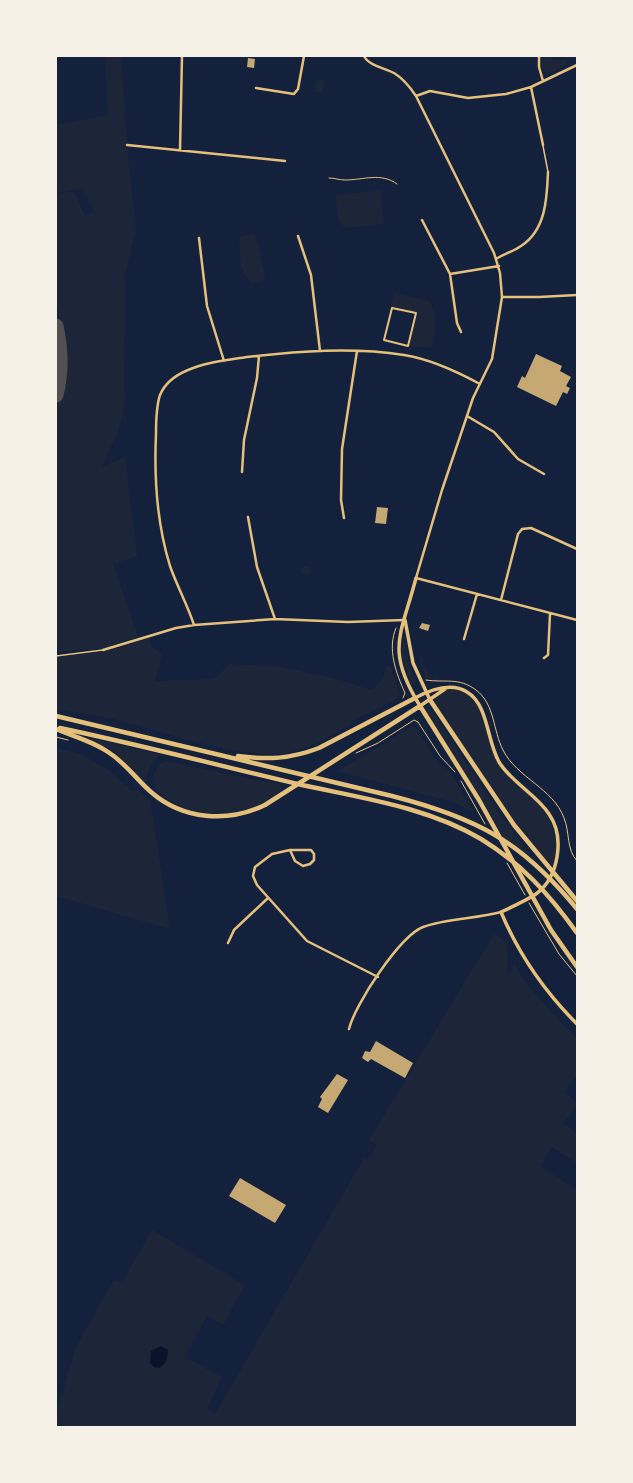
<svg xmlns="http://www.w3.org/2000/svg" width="633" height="1483" font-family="'Source Sans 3',sans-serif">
<rect width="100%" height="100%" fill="#14213d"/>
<path fill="#1d2539" d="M 105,56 L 121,56 L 127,145 L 136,230 L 125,275 L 124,387 C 128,416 113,441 102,467 L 125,457 L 137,556 L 113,564 L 138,636 L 105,648 L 56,652 L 56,412 L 63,386 L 65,372 L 65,346 L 56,300 L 56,195 L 69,192 L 75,193 L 85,216 L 94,212 L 82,188 L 56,193 L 56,125 L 108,115 Z
M 541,56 L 553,56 L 553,60 L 568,60 L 565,66 L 546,74 L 541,67 Z
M 318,79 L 325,81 L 322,93 L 315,91 Z
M 380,190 L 384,224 L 346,228 L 338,221 L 336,195 Z
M 255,234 L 265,275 L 263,281 L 250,283 L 241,267 L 239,237 Z
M 394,293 L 429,301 C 438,312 435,335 432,348 L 408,346 L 416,313 L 390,307 Z
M301.5 571a4.5 4.5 0 1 1 9 0a4.5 4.5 0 1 1-9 0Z
M 402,636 L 404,636 L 409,664 L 416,682 L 411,684 L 402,658 Z
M 149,638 L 152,647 L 162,654 L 155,681 L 214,679 L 230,664 L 275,666 L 333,678 L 372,690 L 383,678 L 386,667 L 391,666 L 400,694 L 397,699 L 352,721 L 350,725 C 332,735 313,747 292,752 C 245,763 162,730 113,719 C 94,715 75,713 56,709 L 56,657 L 107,651 Z
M 419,658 L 425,659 L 422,663 L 433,679 L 437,676 L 438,679 L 426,678 Z
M 451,687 L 469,693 L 481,709 L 488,734 L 502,767 L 549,814 L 558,838 L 554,867 L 547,858 L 545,862 L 528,843 L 430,700 L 445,689 Z
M 429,706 L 496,808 L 533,858 L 503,837 L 482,799 L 481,799 L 427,712 L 426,708 Z
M 412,725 L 416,728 L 437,762 L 451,772 L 474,813 L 456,803 L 337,771 L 389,741 Z
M 86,737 L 88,737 L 160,755 C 152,763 147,770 146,783 L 116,753 Z
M 56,748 L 81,754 L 111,772 L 132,791 L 139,790 L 150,800 L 170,929 L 56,896 Z
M 166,761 L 251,779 L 277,783 L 280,785 L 282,789 C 266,812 218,817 193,811 C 184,809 175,803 168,799 C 158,793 150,786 154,774 C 156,768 159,763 166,761 Z
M 494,934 L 507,943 L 508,977 L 514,964 L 531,990 L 577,1039 L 577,1075 L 564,1092 L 577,1103 L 577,1106 L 563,1123 L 577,1134 L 577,1163 L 552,1147 L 540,1166 L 577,1190 L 577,1427 L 56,1427 L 56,1415 L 76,1347 L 111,1285 L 115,1281 L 120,1282 L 124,1279 L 152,1230 L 245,1285 L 223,1325 L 207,1316 L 185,1357 L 222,1377 L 207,1409 L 215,1414 L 364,1158 L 368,1160 L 377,1145 L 369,1140 Z"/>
<path fill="#0b132b" d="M 161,1346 L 168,1350 C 168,1358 166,1363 160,1368 L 154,1367 L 150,1363 L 151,1351 Z"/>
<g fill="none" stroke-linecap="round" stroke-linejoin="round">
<path stroke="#525050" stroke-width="15" d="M 56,326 C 61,349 62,372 56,395"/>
</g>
<path fill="#c6a872" d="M 248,58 L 255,59 L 254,68 L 247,67 Z
M 536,354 L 562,366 L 560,371 L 571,377 L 566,386 L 570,388 L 567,394 L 563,392 L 556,406 L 517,387 L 522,376 L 525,378 Z
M 377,507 L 388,508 L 386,524 L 375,523 Z
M 422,623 L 430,625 L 428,631 L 419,628 Z
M 376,1041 L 413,1063 L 405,1078 L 371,1059 L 368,1062 L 362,1058 L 365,1051 L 370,1052 Z
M 337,1074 L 348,1080 L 328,1113 L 318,1107 L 322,1099 L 320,1097 Z
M 240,1178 L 286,1205 L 275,1223 L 229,1196 Z"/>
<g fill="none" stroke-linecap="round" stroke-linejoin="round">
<path stroke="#e5c07b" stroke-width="1" d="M 329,178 C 335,178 339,180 345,180 C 364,180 381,172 397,184
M 396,628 C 387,649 396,673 405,693 L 403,698
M 426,680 C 445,683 459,677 476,690 C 495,704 493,731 503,750 C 517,778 553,788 564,818 C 570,832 566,849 577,861
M 56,737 L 68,740
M 356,753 L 378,743 L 414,720 L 418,722 L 440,756 L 455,772
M 461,781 L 485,824
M 507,863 L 525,895
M 529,903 L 559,954 L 577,976"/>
<path stroke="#e5c07b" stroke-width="1.5" d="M 543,146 L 548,172
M 56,656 L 103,650"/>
<path stroke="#e5c07b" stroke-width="2" d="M 392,308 L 416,313 L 408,346 L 384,340 Z"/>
<path stroke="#e5c07b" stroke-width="2.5" d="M 364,56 C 369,66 385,68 394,73 C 404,79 410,87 416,96 L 494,253 L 500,273 L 502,297 L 492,359 L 473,398 L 442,490 L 416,578 L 577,620
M 539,56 L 539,67 L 543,81
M 531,87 L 543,145
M 256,88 L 294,94 L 298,89 L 304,56
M 416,96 L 430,91 L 468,98 L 506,94 L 531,87 L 577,65
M 127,145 L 285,161
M 180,150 L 182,56
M 422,220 L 450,274 L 457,323 L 461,332
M 298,236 L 311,275 L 320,351
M 199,238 L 207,306 L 224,361
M 496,259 C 504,254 514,251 521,246 C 546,230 547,198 548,172
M 450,274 L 499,266
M 502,297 L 539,297 L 577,295
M 467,416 L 494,432 L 518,459 L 544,474
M 242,472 L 244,440 L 257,378 L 259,356
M 248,517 L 257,567 L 275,619
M 344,518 L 341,500 L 342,449 L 357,351
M 501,600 L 518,534 L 522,529 L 531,528 L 577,549
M 194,625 C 187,604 177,586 170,566 C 157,524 154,478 156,434 C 156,422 156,407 160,395 C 165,383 176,375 188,370 C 206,362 228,360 247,357 C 299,351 352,347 404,355 C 430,359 456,371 480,384
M 464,639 L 477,594
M 103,650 L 176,628 L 194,625 L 275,619 L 348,622 L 404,620
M 544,658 L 548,655 L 550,614
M 290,850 L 311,850 L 314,854 L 314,860 L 310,864 L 303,866 L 295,861 L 290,850 L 272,854 L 255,867 L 253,876 L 257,885 L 307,941 L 378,977
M 228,943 L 234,930 L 268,898
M 349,1029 C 355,1004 400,936 423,927 C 447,918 476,919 501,912"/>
<path stroke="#e5c07b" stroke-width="3.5" d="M 416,578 C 401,636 385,649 420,706 L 445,689
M 405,620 L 413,663 L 430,700
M 415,698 C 430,690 451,682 467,692 C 488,704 487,741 499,762 C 512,783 536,794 549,814 C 565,837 559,877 536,894 C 525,901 512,907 501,912 C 519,955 544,991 577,1024"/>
<path stroke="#e5c07b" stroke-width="4.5" d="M 430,700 L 514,825 L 577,901
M 56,716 L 392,796 C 477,818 521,841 577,909
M 60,728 C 141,745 221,766 302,785 C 361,798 427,807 481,839 C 522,864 549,894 577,933
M 56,729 C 75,737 95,742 111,754 C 127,765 137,780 151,792 C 183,820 228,823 265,805 L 420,706 L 479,800 L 551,930 L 577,967
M 238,756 C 268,760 290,759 319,748 L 415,698"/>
</g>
<rect width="633" height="1483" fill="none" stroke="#f6f1e7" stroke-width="114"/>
</svg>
